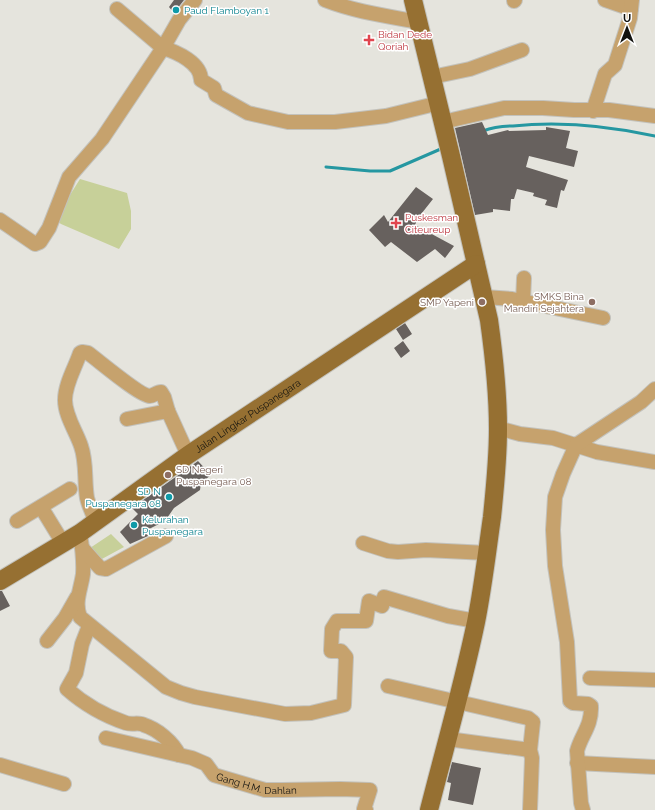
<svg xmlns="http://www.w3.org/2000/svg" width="655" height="810" font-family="Raleway,sans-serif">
<rect width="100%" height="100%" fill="#e5e4dd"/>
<path fill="#c7d099" d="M 80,179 L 127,193 L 131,211 L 131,229 L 119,249 L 61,224 L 55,219 Z
M 111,534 L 124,547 L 100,560 L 90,548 Z"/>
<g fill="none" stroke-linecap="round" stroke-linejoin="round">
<path stroke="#2597a1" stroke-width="3" d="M 483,131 C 493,127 503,126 513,126 C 560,121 609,126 655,136
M 326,167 L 370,171 L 390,171 L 443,148"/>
</g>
<path fill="#67615e" d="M 174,0 L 184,0 L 174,13 L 169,7 Z
M 482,122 L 488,135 L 508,130 L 509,131 L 546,130 L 546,127 L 570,131 L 566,148 L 578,151 L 574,167 L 529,156 L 526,167 L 568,180 L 564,191 L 561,190 L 557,208 L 545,205 L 547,200 L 533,196 L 534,193 L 517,189 L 514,199 L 511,199 L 510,211 L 493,209 L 493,212 L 475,215 L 455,128 Z
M 416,187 L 433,199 L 418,218 L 415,225 L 454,246 L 445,258 L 435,249 L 417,262 L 391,242 L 385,247 L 369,230 L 384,215 L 388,222 Z
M 405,323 L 412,334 L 403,340 L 396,329 Z
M 403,341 L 410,351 L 401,358 L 394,348 Z
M 198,461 L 211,475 L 201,483 L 200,490 L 174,508 L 165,521 L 145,531 L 148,536 L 130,544 L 120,532 L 138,514 L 132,508 Z
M 0,591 L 2,591 L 10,606 L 0,611 Z
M 452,762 L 481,768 L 473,805 L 448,800 L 451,783 L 447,782 Z"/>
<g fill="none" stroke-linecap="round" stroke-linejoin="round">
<defs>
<g id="minor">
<path d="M 325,0 C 356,12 387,16 419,22"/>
<path d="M 605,0 L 631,9"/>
<path d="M 514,1 L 515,0"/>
<path d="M 117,9 L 163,48 C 177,52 201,63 201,80 L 214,88 L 216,95 L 248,113 L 288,122 L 335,122 L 386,116 L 439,103"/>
<path d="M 432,77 L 470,69 L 522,50"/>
<path d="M 593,111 L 605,74 L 615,65 L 630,18 L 632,0"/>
<path d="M 443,122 L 504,108 L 543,108 L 574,110 L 609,110 L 655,116"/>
<path d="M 0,220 L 35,244 L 40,242 L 49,228 L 69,177 L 102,139 L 163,48 L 179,20 L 195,0"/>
<path d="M 484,297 L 512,299 L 603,318"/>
<path d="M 523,302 L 524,278"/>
<path d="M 127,419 L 168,411 L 188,455"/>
<path d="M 498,428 L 520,434 L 553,438 L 597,452 L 655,462"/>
<path d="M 41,507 L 63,543"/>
<path d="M 17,521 L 70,489"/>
<path d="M 96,521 C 92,513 89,506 87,498 C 84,480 87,463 81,446 C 76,431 65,416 65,400 C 65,384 75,368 80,353 L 82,352 L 88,353 C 98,360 140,396 150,396 C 153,396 157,392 161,392 L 164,397 L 168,411"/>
<path d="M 80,533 C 82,546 84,560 83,574 C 81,589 74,602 80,617 L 166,687 L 181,693 L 195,697 L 285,714 L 311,713 L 344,705 L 346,657 L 341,651 L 331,651 L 332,629 L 337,621 L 366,621 L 369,601 L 382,606 L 384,597 L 448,616 L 476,621"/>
<path d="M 363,543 L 388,551 L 398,552 L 426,550 L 487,553"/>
<path d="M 83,549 L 100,568 L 106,569 L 166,536"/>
<path d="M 89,626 L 82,644 L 76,673 L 67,689 C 84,704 105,716 126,723 C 132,725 139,722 144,725 C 157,729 173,742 179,755"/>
<path d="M 47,641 L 65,618 L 77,597"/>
<path d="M 590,678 L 655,680"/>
<path d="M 388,686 L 528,718 L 533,722 L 530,750 L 532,758 L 530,810"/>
<path id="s1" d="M 106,738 L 192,758 L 206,764 L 214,775 L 265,790 L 282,790 L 340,789 L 370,790 L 364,809 L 366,810"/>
<path d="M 448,739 L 530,750"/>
<path d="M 577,763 L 655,767"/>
<path d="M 0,765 L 64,784"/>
<path d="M 583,810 L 581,803 L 577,751 C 581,735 592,726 591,706 L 588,704 L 573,703 L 570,701 L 567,642 L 555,566 L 553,530 L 555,497 L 563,474 L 576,445 L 641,402 L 655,389"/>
</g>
<g id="major">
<path d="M 413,0 L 451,156 L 489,320 C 494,356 498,393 498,429 C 498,458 495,488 492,517 C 487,552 483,587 476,622 C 463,685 445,747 429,810"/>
<path id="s2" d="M 0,581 L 80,533 L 188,455 L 476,264"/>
</g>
</defs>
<use href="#minor" stroke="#c3c2bc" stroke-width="16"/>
<use href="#major" stroke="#c3c2bc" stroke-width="20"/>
<use href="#minor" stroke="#c6a26d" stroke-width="14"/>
<use href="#major" stroke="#967032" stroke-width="18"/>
</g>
<g fill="#0f9aa8" stroke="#fff" stroke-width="1.5">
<circle cx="176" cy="10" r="4"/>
<circle cx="169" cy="497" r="4"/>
<circle cx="134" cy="525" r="4"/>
</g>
<g fill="#e0444e" stroke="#fff" stroke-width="1.5">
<path d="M367 34h4v4h4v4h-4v4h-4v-4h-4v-4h4z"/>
<path d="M394 217h4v4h4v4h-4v4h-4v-4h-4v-4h4z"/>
</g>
<g fill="#8d6e63" stroke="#fff" stroke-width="1.5">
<circle cx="482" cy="302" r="4"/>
<circle cx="592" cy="302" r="4"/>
<circle cx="168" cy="475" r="4"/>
</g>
<g text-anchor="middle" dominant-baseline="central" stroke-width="3" stroke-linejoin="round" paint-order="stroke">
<g font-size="10" fill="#0d838f" stroke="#fff" text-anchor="start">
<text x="184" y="10">Paud Flamboyan 1</text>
<text x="161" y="491" text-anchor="end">SD N<tspan x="161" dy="12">Puspanegara 08</tspan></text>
<text x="142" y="519">Kelurahan<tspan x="142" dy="12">Puspanegara</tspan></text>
</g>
<g font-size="10" fill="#be3a42" stroke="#fff" text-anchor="start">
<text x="378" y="34">Bidan Dede<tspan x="378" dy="12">Qoriah</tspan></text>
<text x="405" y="217">Puskesman<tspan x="405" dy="12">Citeureup</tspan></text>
</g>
<g font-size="10" fill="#785e54" stroke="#fff" text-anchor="end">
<text x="584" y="296">SMKS Bina<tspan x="584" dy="12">Mandiri Sejahtera</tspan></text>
<text x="474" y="302">SMP Yapeni</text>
<text x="176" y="469" text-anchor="start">SD Negeri<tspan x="176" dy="12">Puspanegara 08</tspan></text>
</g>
<g font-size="10" fill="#12120f" stroke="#fff">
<text stroke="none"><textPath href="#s2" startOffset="298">Jalan Lingkar Puspanegara</textPath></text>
<text stroke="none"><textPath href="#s1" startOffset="161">Gang H.M. Dahlan</textPath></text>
</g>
</g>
<g transform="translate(627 28)" stroke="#ffffff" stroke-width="3" paint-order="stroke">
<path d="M0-3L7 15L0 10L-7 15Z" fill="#12120f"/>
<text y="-6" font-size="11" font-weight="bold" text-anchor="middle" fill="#12120f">U</text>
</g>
</svg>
